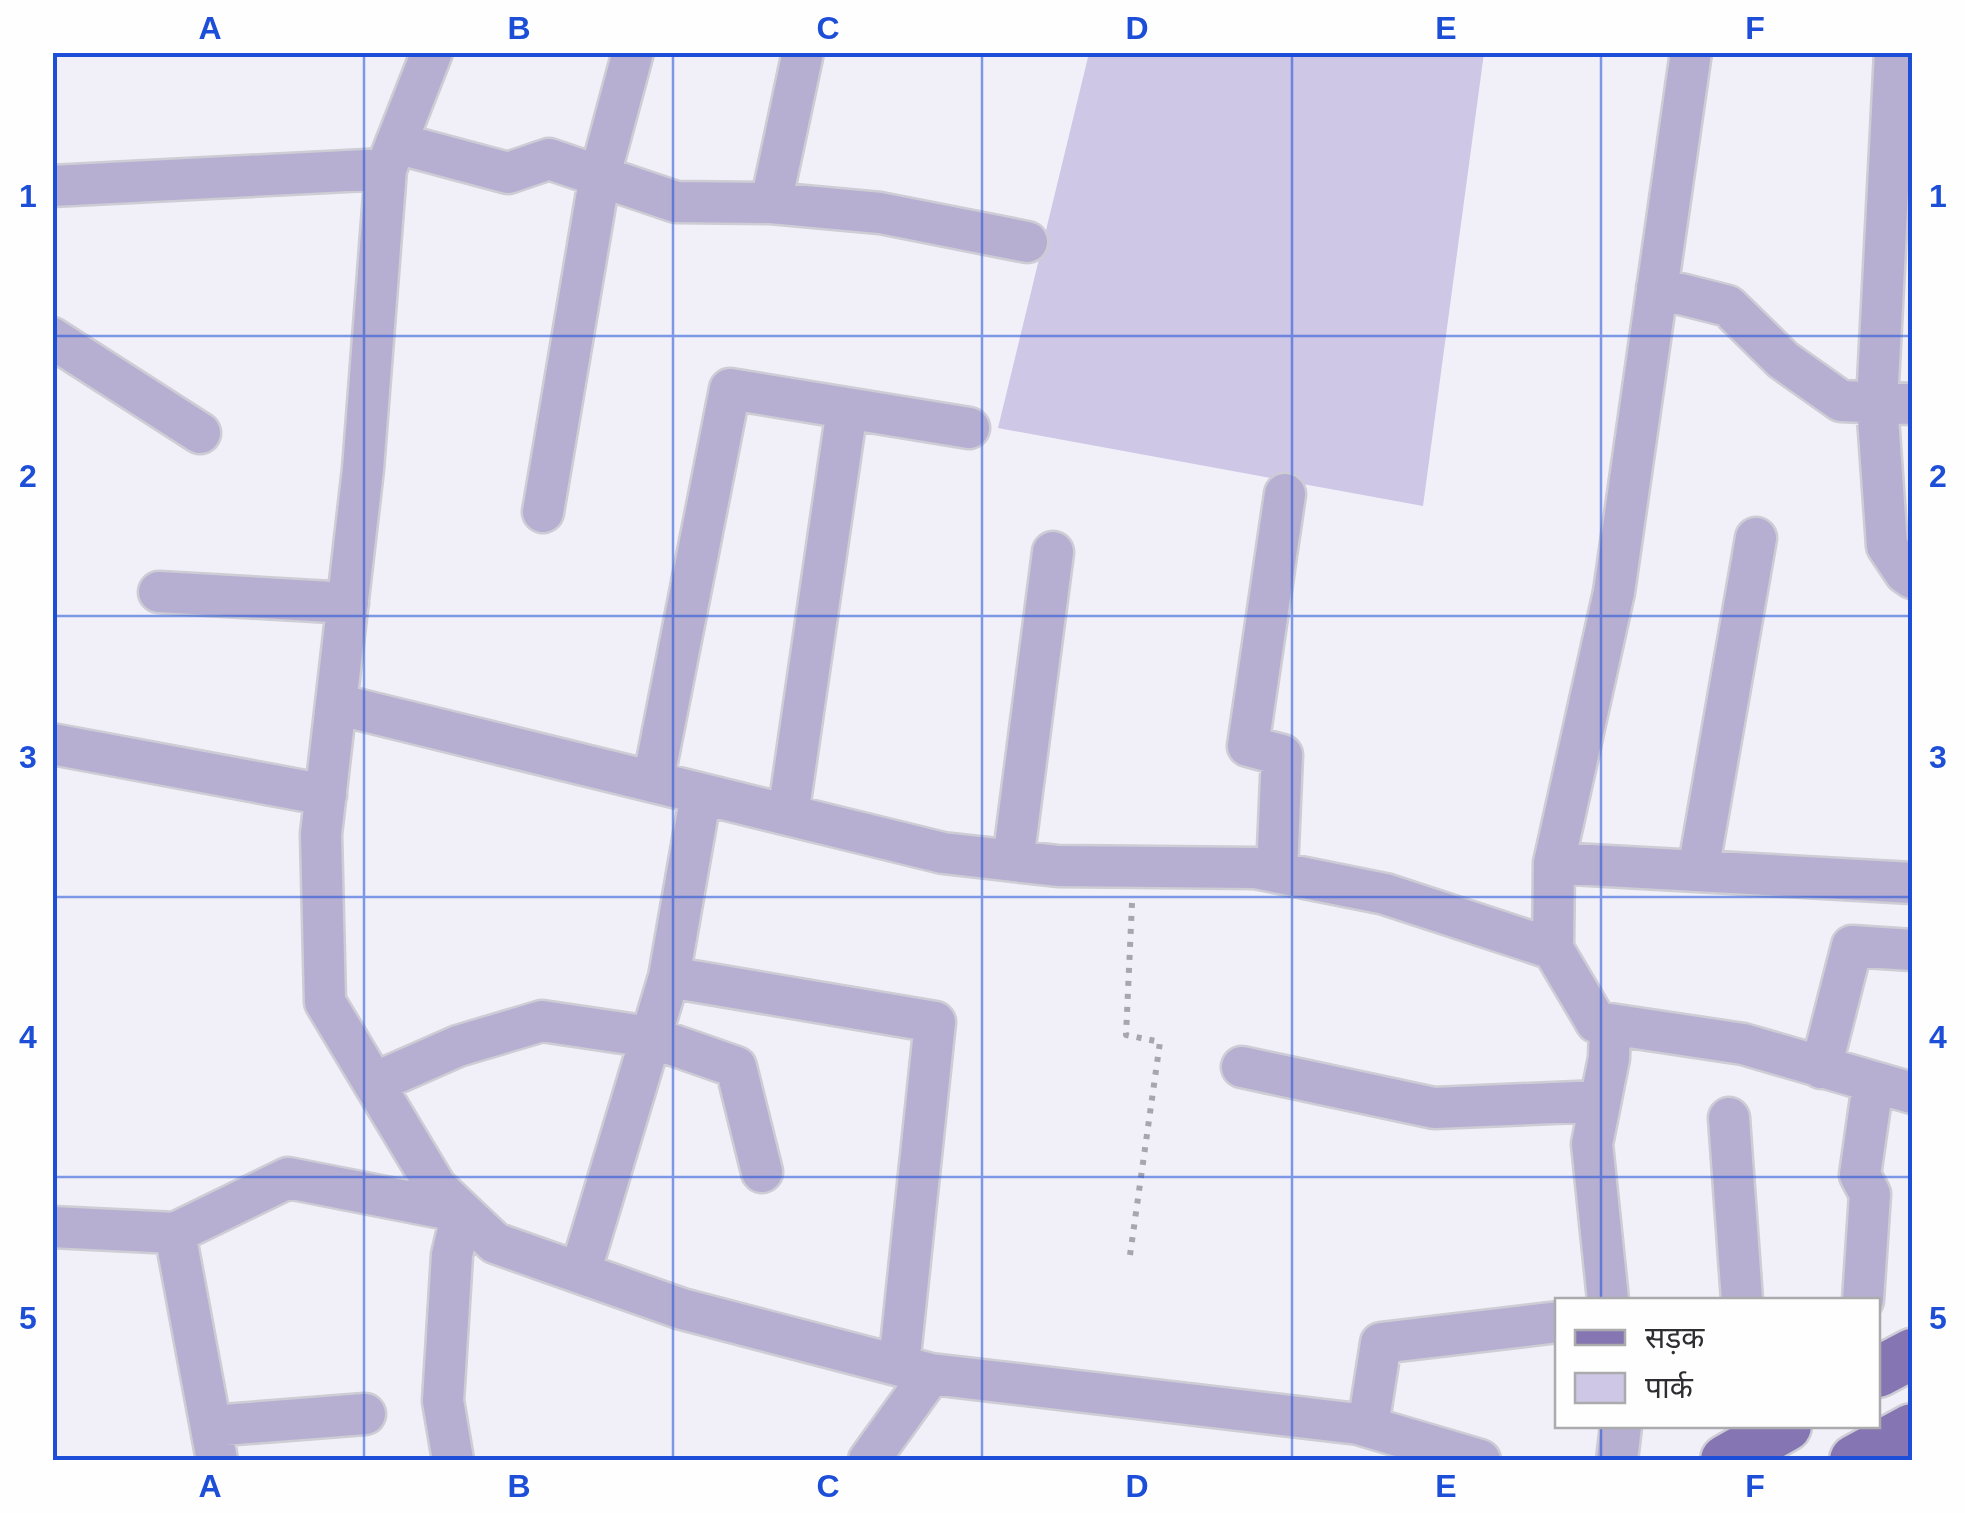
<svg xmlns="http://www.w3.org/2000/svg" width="1965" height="1513" font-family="Arial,'Noto Sans Devanagari',sans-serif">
<rect width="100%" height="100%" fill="#f1f0f9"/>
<path fill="#cec7e6" d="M 1089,53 L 1484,53 L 1423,506 L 998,428 Z"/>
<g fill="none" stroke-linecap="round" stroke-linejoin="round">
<defs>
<path id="minor" d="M 432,52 L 386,169 L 363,469 L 321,834 L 325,1002 L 436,1187 L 495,1243 L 682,1309 L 931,1374 L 1358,1424 L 1480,1460
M 1691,52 L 1614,592 L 1554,863 L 1553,949 L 1596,1022 L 1743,1044 L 1912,1093
M 1895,52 L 1877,403 L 1887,546 L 1905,573 L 1912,578
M 396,143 L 508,173 L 549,159 L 676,202 L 771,203 L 880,213 L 1027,242
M 52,186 L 386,169
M 771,203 L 803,52
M 1657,288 L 1728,306 L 1783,360 L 1841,401 L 1912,404
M 52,338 L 200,433
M 543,512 L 600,175 L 633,52
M 159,592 L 348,603
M 336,704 L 943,853 L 1058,866 L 1255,868 L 1385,894 L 1553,949
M 52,744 L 326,795
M 653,782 L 730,389 L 969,428
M 788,815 L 847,409
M 1013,861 L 1053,552
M 1554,863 L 1912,883
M 1698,871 L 1756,538
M 1277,872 L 1282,755 L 1248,746 L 1285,494
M 669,977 L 935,1022 L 899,1365
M 1242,1067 L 1434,1108 L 1600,1101
M 1821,1068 L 1852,946 L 1912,950
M 374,1083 L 458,1046 L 542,1021 L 650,1037 L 736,1067 L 762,1172
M 1729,1118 L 1742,1300
M 52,1227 L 175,1233 L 288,1178 L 462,1212 L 452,1255 L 443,1401 L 453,1460
M 175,1233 L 217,1460
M 580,1273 L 669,977 L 701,794
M 1608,1300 L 1592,1144 L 1609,1058 L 1610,1025
M 1863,1300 L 1870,1194 L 1860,1175 L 1873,1084
M 211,1426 L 365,1414
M 1368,1426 L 1381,1343 L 1558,1322
M 869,1460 L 931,1374
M 1617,1460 L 1621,1426"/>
<path id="major" d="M 1878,1372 L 1912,1354
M 1726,1460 L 1786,1426
M 1855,1460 L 1912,1429"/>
</defs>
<use href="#minor" stroke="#cecdd5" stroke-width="45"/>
<use href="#major" stroke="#cecdd5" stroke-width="55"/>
<path stroke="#a7a6ad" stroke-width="6" stroke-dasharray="5 8" stroke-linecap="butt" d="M 1130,1255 L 1160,1042 L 1126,1035 L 1132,903"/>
<use href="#minor" stroke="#b6afd1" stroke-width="40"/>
<use href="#major" stroke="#8576b3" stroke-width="50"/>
</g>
<path fill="none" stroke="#1d4ed8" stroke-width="2.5" stroke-opacity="0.55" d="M 364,52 L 364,1460M 673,52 L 673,1460M 982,52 L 982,1460M 1292,52 L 1292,1460M 1601,52 L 1601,1300M 52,336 L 1912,336M 52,616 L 1912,616M 52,897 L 1912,897M 52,1177 L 1912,1177M 1601,1426 L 1601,1460"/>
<rect width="1965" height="1513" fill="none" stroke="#fefefe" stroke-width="110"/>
<rect x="1555" y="1298" width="325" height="130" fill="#fefefe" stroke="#abaaac" stroke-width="2.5"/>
<rect x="1575" y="1330" width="50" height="15" fill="#8576b3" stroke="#abaaac" stroke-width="2.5"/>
<text x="1645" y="1348" font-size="30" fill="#2e2d31">सड़क</text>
<rect x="1575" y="1373" width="50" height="30" fill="#cec7e6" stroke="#abaaac" stroke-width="2.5"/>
<text x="1645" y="1398" font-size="30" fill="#2e2d31">पार्क</text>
<rect x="55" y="55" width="1855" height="1403" fill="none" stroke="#1d4ed8" stroke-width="4"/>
<g font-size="32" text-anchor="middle" font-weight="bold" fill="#1d4ed8">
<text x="210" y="39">A</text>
<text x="519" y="39">B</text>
<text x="828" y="39">C</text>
<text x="1137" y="39">D</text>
<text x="1446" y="39">E</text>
<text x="1755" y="39">F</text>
<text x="28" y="207">1</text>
<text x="1938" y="207">1</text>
<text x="28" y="487">2</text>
<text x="1938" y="487">2</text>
<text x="28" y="768">3</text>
<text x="1938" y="768">3</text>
<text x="28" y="1048">4</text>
<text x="1938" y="1048">4</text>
<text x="28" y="1329">5</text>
<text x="1938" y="1329">5</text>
<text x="210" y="1497">A</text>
<text x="519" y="1497">B</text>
<text x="828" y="1497">C</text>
<text x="1137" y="1497">D</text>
<text x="1446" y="1497">E</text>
<text x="1755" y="1497">F</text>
</g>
</svg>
